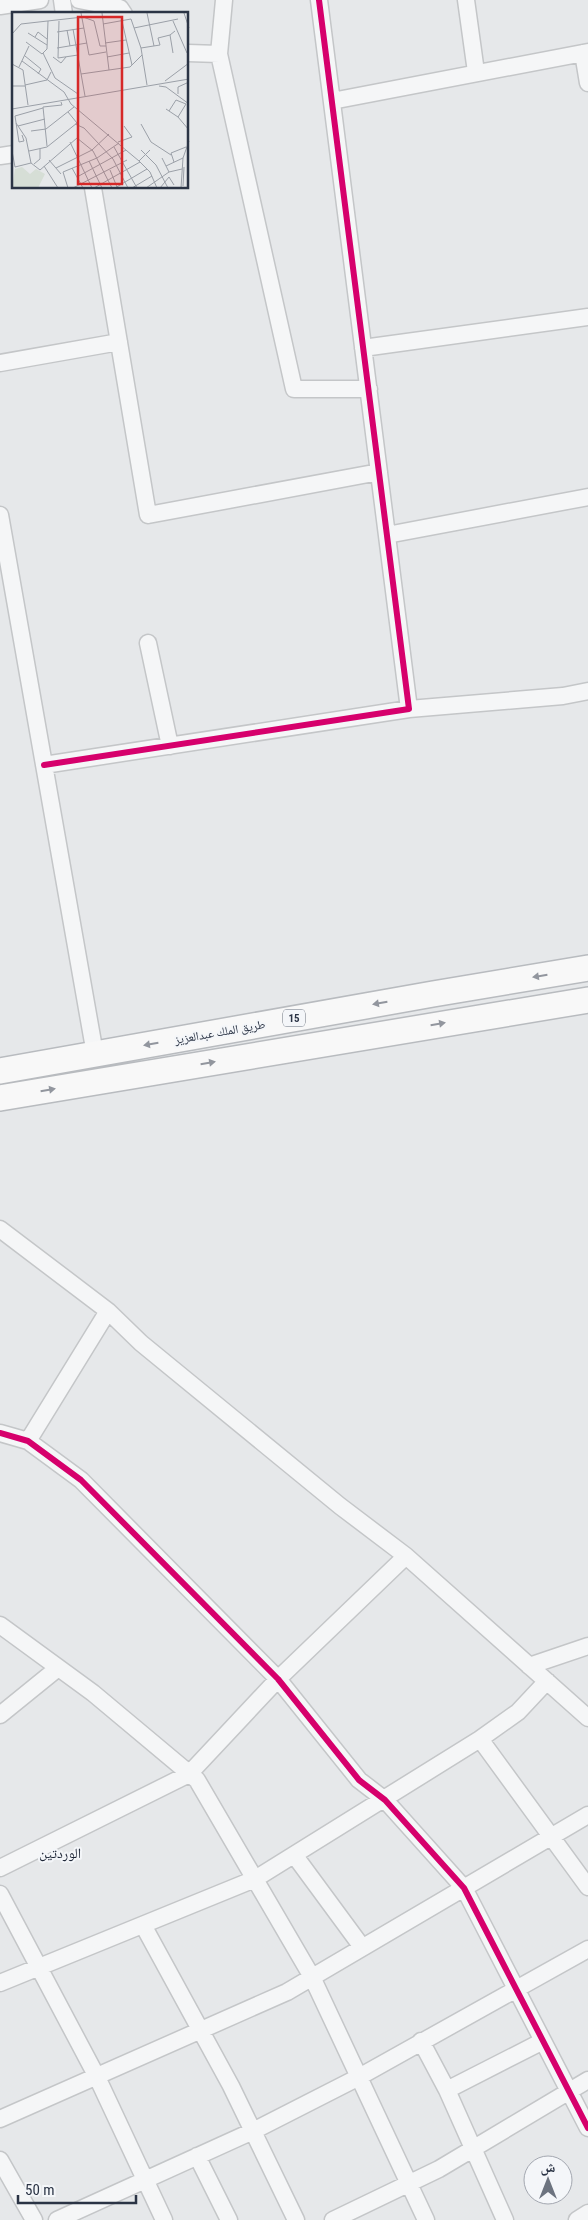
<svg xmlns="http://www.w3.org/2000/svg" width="588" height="2220" font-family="'Roboto Condensed','Noto Naskh Arabic',sans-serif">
<rect width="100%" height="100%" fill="#e6e8ea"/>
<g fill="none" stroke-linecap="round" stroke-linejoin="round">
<defs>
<path id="minor" d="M 62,0 L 64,14
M 79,0 L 120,8 L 124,14
M 466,0 L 476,72
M 0,6 L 40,0
M 188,53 L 219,54 L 294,389 L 369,389
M 583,53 L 588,83
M 219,54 L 224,0
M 332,101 L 588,52
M 0,156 L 14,154
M 93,188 L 148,515 L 379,472
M 363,348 L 588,317
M 0,363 L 119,342
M 0,515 L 95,1054
M 387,535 L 588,497
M 148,643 L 170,746
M 409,709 L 563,696 L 588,691
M 44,765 L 409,709 L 319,0
M 0,1229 L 108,1311 L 141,1343 L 340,1506 L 406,1556 L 588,1718
M 0,1433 L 28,1441 L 81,1480 L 278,1679 L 359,1780 L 385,1800 L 464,1888 L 588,2128
M 28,1441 L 108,1311
M 0,1625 L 93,1693 L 197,1780 L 312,1977 L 426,2220
M 529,1666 L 588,1646
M 0,1715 L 58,1668
M 480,1739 L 588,1887
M 295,1856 L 362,1947
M 0,1868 L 189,1774 L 278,1679 L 406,1556
M 0,1894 L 97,2077 L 164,2220
M 143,1925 L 231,2086 L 296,2220
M 0,1983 L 255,1879 L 480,1739 L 518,1712 L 547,1681
M 421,2041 L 447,2090 L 505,2220
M 447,2090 L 543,2041
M 0,2119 L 287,1992 L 588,1815
M 197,2156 L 229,2220
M 0,2160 L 34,2220
M 57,2220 L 253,2131 L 359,2077 L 588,1949
M 333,2220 L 439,2169 L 588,2080
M 577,2220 L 588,2213"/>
<path id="highway" d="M 0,1071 L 433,994 L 588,968
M 0,1098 L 588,1000"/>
</defs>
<use href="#minor" stroke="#c4c6c8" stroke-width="19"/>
<use href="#highway" stroke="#b8bbbf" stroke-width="28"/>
<use href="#minor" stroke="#f5f6f7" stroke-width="16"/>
<use href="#highway" stroke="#f8f8f8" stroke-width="25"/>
<defs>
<path id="cycleway" d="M 44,765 L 409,709 L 319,0
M 0,1433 L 28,1441 L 81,1480 L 278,1679 L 359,1780 L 385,1800 L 464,1888 L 588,2128"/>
</defs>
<use href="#cycleway" stroke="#f4f6f9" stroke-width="9"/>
<use href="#cycleway" stroke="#d6006c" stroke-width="6"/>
</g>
<defs><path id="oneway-solid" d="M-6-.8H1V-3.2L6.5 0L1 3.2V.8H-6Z" transform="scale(1.25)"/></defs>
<g fill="#92969e">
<use href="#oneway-solid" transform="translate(540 976) rotate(171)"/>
<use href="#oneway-solid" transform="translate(380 1003) rotate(170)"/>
<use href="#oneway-solid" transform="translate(438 1024) rotate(-10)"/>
<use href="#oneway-solid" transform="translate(151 1044) rotate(170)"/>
<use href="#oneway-solid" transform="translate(208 1063) rotate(-10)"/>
<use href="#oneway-solid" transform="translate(48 1090) rotate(-10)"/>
</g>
<g text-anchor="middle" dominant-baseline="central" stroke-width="4" stroke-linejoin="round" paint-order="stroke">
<rect fill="#f4f6f9" stroke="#676e7b" stroke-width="1" x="283" y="1009.5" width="22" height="17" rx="4"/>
<g font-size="11" font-weight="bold" fill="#2b3445">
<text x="294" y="1018">15</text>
</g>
<g font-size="12" fill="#2b3445" stroke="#f4f6f9">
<text transform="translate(220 1032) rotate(-10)">طريق الملك عبدالعزيز</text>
</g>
<g font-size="14" fill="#1d2536" stroke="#f4f6f9">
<text x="60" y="1853">الوردتين</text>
</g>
</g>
<g transform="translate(12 12)">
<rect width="176" height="176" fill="#e6e8ea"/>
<path d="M 10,155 L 18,162 L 24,157 L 33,162 L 26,176 L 0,176 L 3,157 Z" fill="#d6ded6"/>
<path fill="none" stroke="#9ba0a8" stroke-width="1" d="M 69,1 L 77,43 L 94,40M 135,1 L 142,34M 172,1 L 177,16M 47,9 L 46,46 L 66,43M 110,9 L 120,53M 161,9 L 175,41M 91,12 L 119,7 L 129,36 L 135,73M 122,16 L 166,7M 61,17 L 73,84M 55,18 L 58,34M 45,20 L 72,16M 16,21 L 35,33M 0,22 L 9,12 L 71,5 L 82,9 L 88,34 L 94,34M 23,25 L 26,20 L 35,27M 14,30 L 30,42 L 35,37 L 36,9M 93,31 L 114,28M 45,36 L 75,31M 129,36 L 148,33 L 146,26 L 158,23M 31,41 L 43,66 L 66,82M 161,41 L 158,23 L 163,19M 13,44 L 29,57 L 26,62M 41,45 L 49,51 L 54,45M 95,45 L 117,41M 10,49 L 52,80 L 59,92 L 127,149 L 138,160 L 145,176M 0,52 L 11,58 L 16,93M 7,55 L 17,34M 97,58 L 118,55 L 130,43M 69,62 L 97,58 L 90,1M 0,65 L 0,74 L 13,74M 153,69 L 177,51M 13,73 L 35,68 L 39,60M 147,74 L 154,75 L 177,92M 166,82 L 166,75 L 177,70M 31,95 L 35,134M 31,95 L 50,93 L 49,90M 0,97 L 177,67M 154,97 L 166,105 L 177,118M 157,99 L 164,88 L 174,92 L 166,105M 4,111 L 14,126 L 19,151 L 28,158 L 65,126 L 81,139 L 100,176M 63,112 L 72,116 L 101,147 L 116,176M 129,112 L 139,130 L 159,143M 6,114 L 33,107M 19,119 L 34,117 L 62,95M 10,123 L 12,129 L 7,130 L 3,104 L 31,96M 58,130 L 80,176M 106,130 L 120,125 L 112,114M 102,135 L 125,176M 129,138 L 144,153 L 156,176M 0,139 L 3,155 L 19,151M 17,139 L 35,135 L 65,111 L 56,100M 150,146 L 157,160M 37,148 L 49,162M 77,149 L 90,176M 127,149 L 138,138M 162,150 L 159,141 L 174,135M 22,152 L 28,147 L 28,137M 32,154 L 46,176M 154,154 L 171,146M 44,156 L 80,138 L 97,122M 60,156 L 71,176M 98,158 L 105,175M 65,165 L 114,138M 171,174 L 172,155M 56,176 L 51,160 L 85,146 L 107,131M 61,176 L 115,148M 82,176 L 128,150M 103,176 L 135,157M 120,176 L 140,164M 134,176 L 157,160 L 170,157M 148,176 L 157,165 L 162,173M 169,176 L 171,146 L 177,129"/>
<path fill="#d62828" fill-opacity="0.15" stroke="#d62828" stroke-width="2.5" d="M 66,5 L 110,5 L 110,172 L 66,172 Z"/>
<rect width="176" height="176" fill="none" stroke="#2b3445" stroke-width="2.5"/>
</g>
<g transform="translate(548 2180)"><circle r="24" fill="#f4f6f9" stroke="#a4a8b1"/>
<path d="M0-4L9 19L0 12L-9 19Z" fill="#6c737f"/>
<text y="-8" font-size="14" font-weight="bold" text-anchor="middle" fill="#2b3445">ش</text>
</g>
<path d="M18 2195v8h118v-8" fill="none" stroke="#2b3445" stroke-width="2.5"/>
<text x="25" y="2195" font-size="15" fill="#2b3445" stroke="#f4f6f9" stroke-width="4" paint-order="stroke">50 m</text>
</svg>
